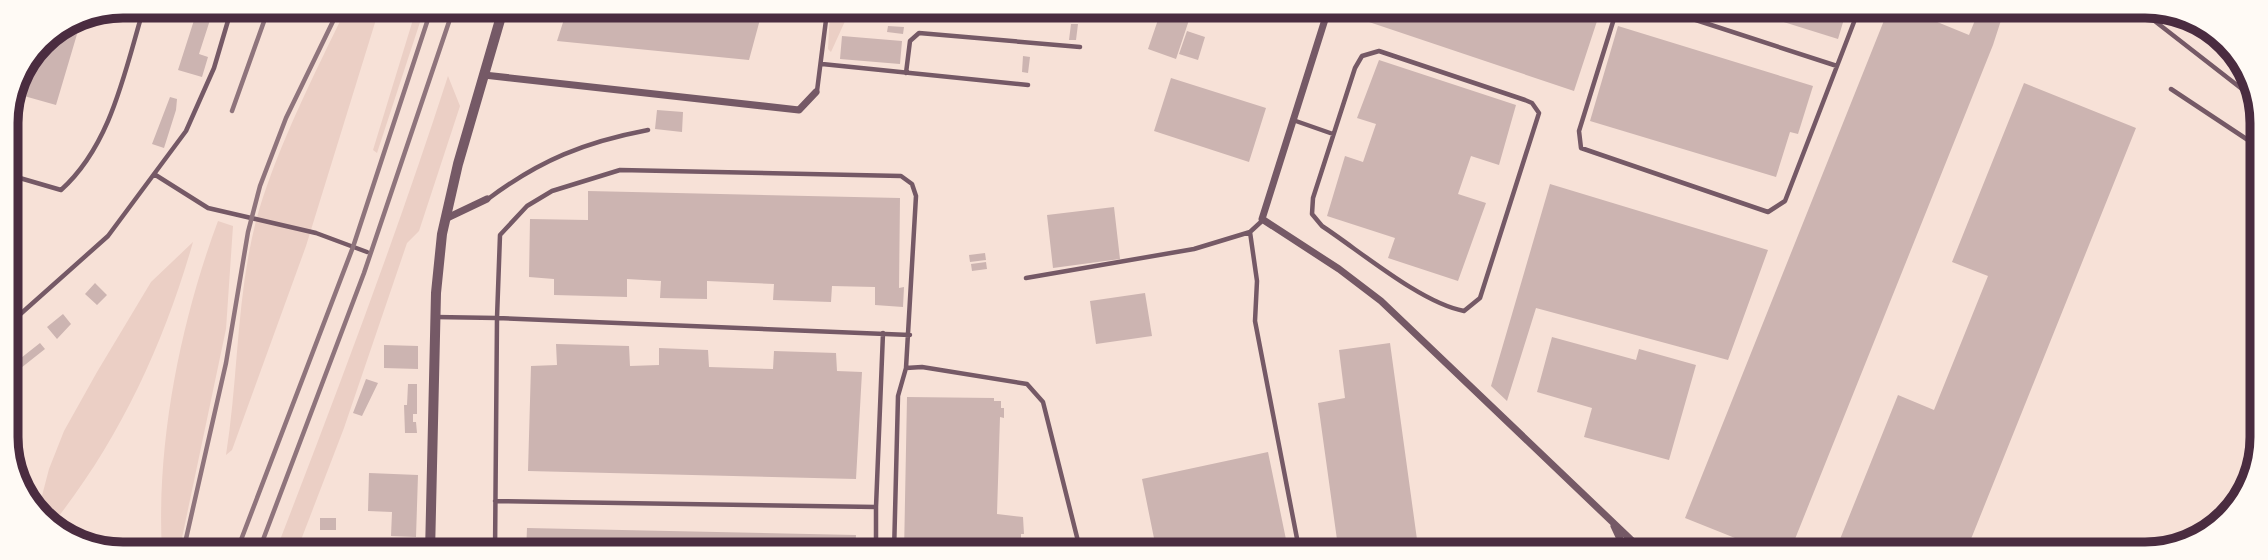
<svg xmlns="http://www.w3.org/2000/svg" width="2268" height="560" font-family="'Exo 2',sans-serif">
<rect width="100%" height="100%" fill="#f7e1d7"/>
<path fill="#ebcfc5" d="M 909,11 L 909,18 L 851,16 L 846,19 L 831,52 L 828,49 L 830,12 Z
M 344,13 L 378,13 L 306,246 L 232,450 L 226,455 C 239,375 236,289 259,210 C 280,142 313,77 344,13 Z
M 415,13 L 423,13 L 377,153 L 373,150 Z
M 448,76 L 460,106 L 419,231 L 407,243 L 344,428 L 296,553 L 275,553 C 336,395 396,237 448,76 Z
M 218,221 L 233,226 L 226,329 L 179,552 L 162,552 C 156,444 180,323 218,221 Z
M 193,242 C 164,344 118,443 51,526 L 37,515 L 49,469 L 64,431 L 97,372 L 151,282 Z"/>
<path fill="#ccb4b1" d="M 1889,8 L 1903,8 L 1969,35 L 1980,8 L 2005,8 L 1993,45 L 1789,554 L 1775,554 L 1685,518 Z
M 1601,9 L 1574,91 L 1369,22 L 1373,10 Z
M 1742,9 L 1847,9 L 1838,39 Z
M 1161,11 L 1192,11 L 1176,59 L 1148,49 Z
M 762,12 L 749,60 L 557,41 L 566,13 Z
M 78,14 L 83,14 L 56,105 L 17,94 L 40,39 Z
M 196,14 L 208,14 L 207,19 L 210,20 L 199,54 L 208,57 L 202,77 L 178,70 Z
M 1071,24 L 1078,24 L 1076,40 L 1069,40 Z
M 888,26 L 904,27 L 903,34 L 887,32 Z
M 1618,26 L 1813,86 L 1798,134 L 1790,132 L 1776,177 L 1590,121 Z
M 2203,26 L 2229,40 L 2236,54 L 2202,27 Z
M 1187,31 L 1205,37 L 1198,60 L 1179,54 Z
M 842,36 L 902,41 L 900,64 L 840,59 Z
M 1023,56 L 1030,57 L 1028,73 L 1022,72 Z
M 1379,60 L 1516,105 L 1499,165 L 1471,156 L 1458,194 L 1486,203 L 1458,281 L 1388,258 L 1395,238 L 1327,216 L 1345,156 L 1363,162 L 1376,124 L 1357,118 Z
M 1171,78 L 1266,108 L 1249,162 L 1154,131 Z
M 2024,83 L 2136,128 L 1965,554 L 1834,554 L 1898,395 L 1934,410 L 1988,276 L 1952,262 Z
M 170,97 L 177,99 L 176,110 L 164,148 L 152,144 Z
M 657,110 L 683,112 L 682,132 L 655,129 Z
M 1550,184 L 1768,250 L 1728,360 L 1536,308 L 1507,401 L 1491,386 Z
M 588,191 L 900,198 L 899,288 L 904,287 L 903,307 L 875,305 L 875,287 L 832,286 L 831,302 L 773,300 L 774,284 L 707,281 L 707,299 L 660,298 L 661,281 L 627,279 L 627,297 L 554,295 L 554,279 L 529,277 L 530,219 L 588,220 Z
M 1114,207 L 1120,259 L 1053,268 L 1047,215 Z
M 985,253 L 986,260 L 970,262 L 969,255 Z
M 986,262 L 987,269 L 972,271 L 971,264 Z
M 95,283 L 107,295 L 97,305 L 85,294 Z
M 1145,293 L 1152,336 L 1096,344 L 1090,301 Z
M 63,314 L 71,324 L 57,339 L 47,327 Z
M 1552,337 L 1636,360 L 1639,349 L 1696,365 L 1669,460 L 1584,437 L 1592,408 L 1537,392 Z
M 40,343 L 45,349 L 7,379 L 7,369 Z
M 1390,343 L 1419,554 L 1339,554 L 1318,403 L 1345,398 L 1339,350 Z
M 556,344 L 629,346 L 630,366 L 659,365 L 659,348 L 708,350 L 709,367 L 773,369 L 774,351 L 836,353 L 837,371 L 862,372 L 856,479 L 528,471 L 531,366 L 557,365 Z
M 384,345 L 418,346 L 418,369 L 384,368 Z
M 366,379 L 378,383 L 362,416 L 353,413 Z
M 408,384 L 417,384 L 417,414 L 413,414 L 413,422 L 416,422 L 417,433 L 405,433 L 404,405 L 407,405 Z
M 907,397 L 994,398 L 994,401 L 1001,401 L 1001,408 L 1004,408 L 1004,418 L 1000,417 L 997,514 L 1023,517 L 1024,534 L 1021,534 L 1021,553 L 904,553 Z
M 1268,452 L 1289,554 L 1157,553 L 1142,479 Z
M 369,473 L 418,475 L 416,537 L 391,536 L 392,512 L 368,511 Z
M 320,518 L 336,518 L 336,530 L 320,530 Z
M 527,528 L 856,535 L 855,553 L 526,553 Z"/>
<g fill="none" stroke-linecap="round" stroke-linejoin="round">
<path stroke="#755966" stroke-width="4.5" d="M 2138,8 L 2260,103
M 1617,9 L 1579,131 L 1581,148 L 1768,212 L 1785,201 L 1859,9
M 1662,9 L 1837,66
M 1379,51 L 1525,100 L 1532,103 L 1539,113 L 1480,298 L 1464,311 C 1421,303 1360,251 1322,226 L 1312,214 L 1313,198 L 1355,68 L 1362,56 Z
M 822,64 L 1028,85
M 906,73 L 910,41 L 919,33 L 1080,47
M 2171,89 L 2260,148
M 817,91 L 827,12
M 1293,120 L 1333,134
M 6,156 L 20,113 L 13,99
M 6,174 L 61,190 C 110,146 124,75 142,14
M 154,174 L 208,208 L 316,233 L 367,252
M 488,199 C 540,160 585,142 648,130
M 1263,220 L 1250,232 L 1257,281 L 1255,321 L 1300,554
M 1026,278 L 1194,249 L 1250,232
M 435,317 L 497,318 L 495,553
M 7,326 L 108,236 L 186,131 L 214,68 L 230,14
M 906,368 L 916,196 L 912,184 L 901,176 L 620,170 L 552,191 L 527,206 L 500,235 L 497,318 L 910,335
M 495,501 L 876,507 L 883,333
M 876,553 L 876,507
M 894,553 L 898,396 L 906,368 L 922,367 L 1027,384 L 1043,402 L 1081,553"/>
<path stroke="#755966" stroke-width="7" d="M 1328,10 L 1262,219 L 1339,269 L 1381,301 L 1646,554
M 484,75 L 799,110 L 816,92
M 445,219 L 487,199
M 1614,526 L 1627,554"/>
<path stroke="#755966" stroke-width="10" d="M 430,553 L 436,293 L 442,234 L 458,164 L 502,13"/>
<path stroke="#8f747c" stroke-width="4.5" d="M 232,111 L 267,13
M 183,552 L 226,363 L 248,232 L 260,186 L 286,118 L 337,13
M 236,553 L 353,247 L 430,13
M 258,553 L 364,273 L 452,13"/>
</g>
<path d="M0 0H2268V560H0ZM123 18H2145A105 105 0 0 1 2250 123V437A105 105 0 0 1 2145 542H123A105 105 0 0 1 18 437V123A105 105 0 0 1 123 18Z" fill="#fffaf5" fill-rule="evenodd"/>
<path fill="none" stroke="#4a2c40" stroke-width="9" d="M123 18H2145A105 105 0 0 1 2250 123V437A105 105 0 0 1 2145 542H123A105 105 0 0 1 18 437V123A105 105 0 0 1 123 18Z"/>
</svg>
